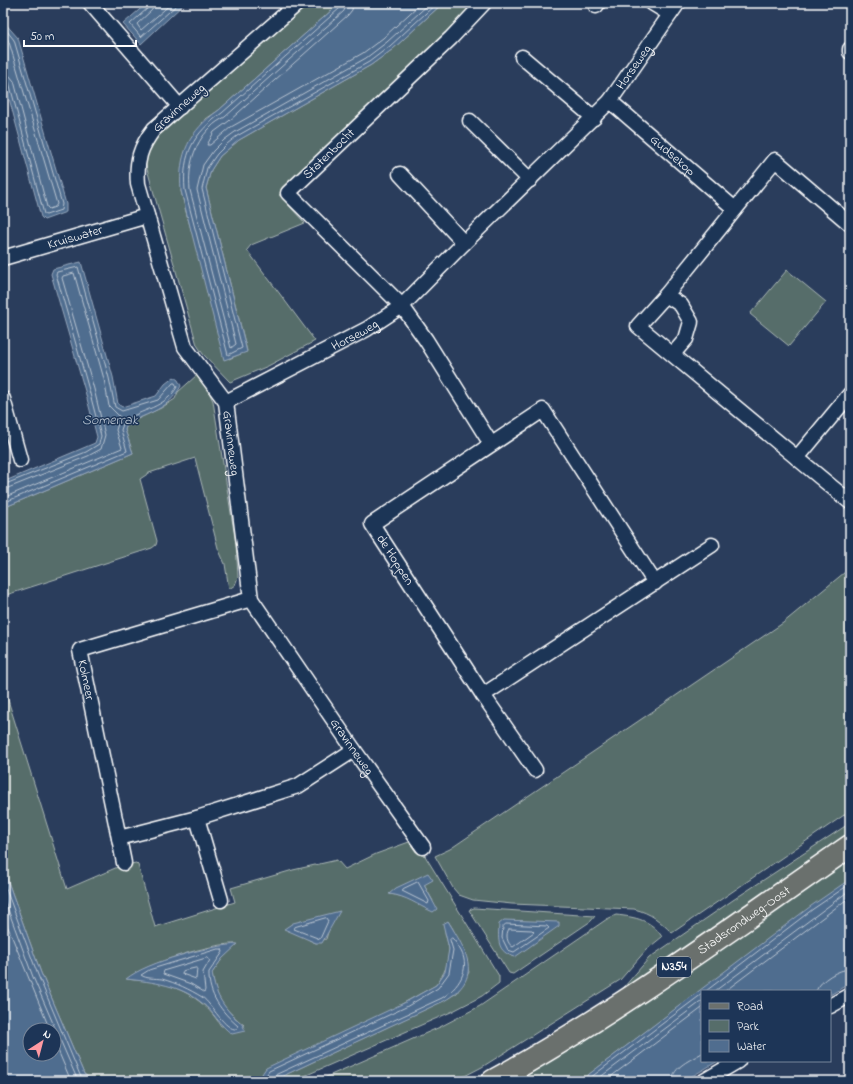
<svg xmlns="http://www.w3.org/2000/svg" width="853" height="1084" font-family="'Indie Flower',sans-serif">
<rect width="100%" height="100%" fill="#2a3d5c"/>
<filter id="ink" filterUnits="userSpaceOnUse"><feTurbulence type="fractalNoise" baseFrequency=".025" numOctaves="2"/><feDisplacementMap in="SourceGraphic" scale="8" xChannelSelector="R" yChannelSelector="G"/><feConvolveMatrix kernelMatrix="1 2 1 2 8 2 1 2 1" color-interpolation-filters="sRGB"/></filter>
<g filter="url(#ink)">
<path fill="#566d6a" stroke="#aab6b4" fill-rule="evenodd" d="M 307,3 L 340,3 L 219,110 L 203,121 L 181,191 L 186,212 L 229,359 L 247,351 L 206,188 L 211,170 L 220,156 L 239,140 L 371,65 L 393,49 L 443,3 L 476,3 L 279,195 L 305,223 L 251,245 L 247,250 L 315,341 L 268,366 L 230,382 L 203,354 L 197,345 L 145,162 L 145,149 L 194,103 Z
M 787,270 L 826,302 L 789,346 L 750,314 Z
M 197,375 L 207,388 L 213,401 L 236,544 L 238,577 L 235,585 L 229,589 L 225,564 L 218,548 L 195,458 L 149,473 L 140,479 L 157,541 L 156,545 L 152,548 L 3,596 L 3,508 L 133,453 L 125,430 L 127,424 L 161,408 L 175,399 L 178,392 Z
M 850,568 L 850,811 L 672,933 C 660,921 651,913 634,909 L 512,904 L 473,900 L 459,895 L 453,888 L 435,856 L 450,849 L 783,623 Z
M 3,684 L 67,889 L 120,866 L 136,863 L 138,865 L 155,927 L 235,902 L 231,888 L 293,870 L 337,860 L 345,869 L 376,854 L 409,842 L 416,852 L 422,851 L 483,950 L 499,976 L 499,983 L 482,996 L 451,1012 L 325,1067 L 293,1081 L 272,1081 L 443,1001 L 457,993 L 469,972 L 453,929 L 448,921 C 442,935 447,935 449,949 C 450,962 444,974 436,985 L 265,1080 L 270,1081 L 93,1081 L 84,1074 L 41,973 L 3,868 ZM 424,885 L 433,901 L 427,909 C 415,901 404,896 390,894 ZM 339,911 L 330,925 L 326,939 L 316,943 L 309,940 ZM 237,944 L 222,959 L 212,973 C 215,998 224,1009 244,1025 L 221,1026 C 207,1003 187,990 160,983 C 149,980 137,981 127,979 C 144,964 215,942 237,944 Z
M 850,823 L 850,837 L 618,994 L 649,958 L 733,900 Z
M 850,856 L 850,898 L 750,953 L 580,1081 L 512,1081 Z
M 474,908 L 595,916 L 591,921 L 513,974 L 509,973 L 469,910 Z
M 616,915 C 635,917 652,920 662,937 L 646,950 L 620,980 L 482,1067 L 455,1081 L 317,1081 L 440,1027 L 480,1006 L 607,919 Z"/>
<path fill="#506d8f" stroke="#96a7bc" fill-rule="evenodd" d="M 147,3 L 185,3 L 141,44 L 123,24 Z
M 340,3 L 443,3 L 393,49 L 371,65 L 239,140 L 220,156 L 211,170 L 206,188 L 247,352 L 224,360 L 181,191 C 178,154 189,131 219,110 Z
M 3,21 L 18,38 L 66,204 L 66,212 L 44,220 L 41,217 L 3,76 Z
M 81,262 L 113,377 L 118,404 L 122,407 L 156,396 L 165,384 L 174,377 L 178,380 L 181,386 C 168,410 149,412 127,424 L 125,430 L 133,453 L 3,508 L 3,482 L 95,443 L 97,437 L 85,391 L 51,274 L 53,269 Z
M 3,868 L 41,973 L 84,1074 L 93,1081 L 3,1081 ZM 30,1030 L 54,1030 L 54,1054 L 30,1054 Z
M 428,873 L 433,880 L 424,885 L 437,909 L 433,912 C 417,905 407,896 389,894 L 396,888 Z
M 850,879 L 850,983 L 830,995 L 830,991 L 702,991 L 702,1061 L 718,1061 L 684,1081 L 580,1081 L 811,906 Z
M 340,911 L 322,943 L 316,943 L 284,929 L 293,923 Z
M 504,920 L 559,922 L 559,926 L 515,957 C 497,952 498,941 499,924 Z
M 448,921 C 467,952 484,978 444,1001 L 272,1081 L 265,1080 L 262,1074 L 266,1068 L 404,1003 L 436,985 L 445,972 L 449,949 L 443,924 Z
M 238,944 L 222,959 L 212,973 C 215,992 220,1002 233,1016 C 238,1021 243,1023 245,1031 L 232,1034 C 218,1024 215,1013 202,1003 C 181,985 153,982 126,979 C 148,961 210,946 238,944 Z"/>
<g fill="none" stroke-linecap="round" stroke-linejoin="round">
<path stroke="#b9c5d2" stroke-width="1" d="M 149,3 L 148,8 L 130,24 L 141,37 L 179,3
M 154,3 L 152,10 L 137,24 L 141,30 L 172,3
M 342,3 L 340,8 L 222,113 C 193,134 182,154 185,190 L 228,355 L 242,348 L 202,189 L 207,168 L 217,154 L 227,144 L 237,136 L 369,62 L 390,46 L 437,3
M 347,3 L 344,11 L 225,117 C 220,120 214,123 210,128 C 193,145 188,167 190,190 L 231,348 L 236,344 L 197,190 L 203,165 L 213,151 L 224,140 L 235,132 L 366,58 L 387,42 L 430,3
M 353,3 L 352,10 L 348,15 L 229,121 L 214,132 L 207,145 L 210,145 L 231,127 L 363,53 L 383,38 L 421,3
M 3,26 L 14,40 L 62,204 L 61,210 L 46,215 L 44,214 L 9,82 L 3,79
M 3,33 L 9,42 L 57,204 L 55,207 L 49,209 L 47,207 L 14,81 L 9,75 L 3,74
M 3,485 L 86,452 L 99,444 L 101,436 L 89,390 L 56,274 L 57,272 L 78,267 L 109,378 L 115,407 L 122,411 L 158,400 L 173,383 L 175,383 L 177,387 C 165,408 142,409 124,421 L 121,430 L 127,451 L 3,503
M 3,490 L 88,456 L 101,449 L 105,435 L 94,389 L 62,278 L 63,276 L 74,273 L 104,379 L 109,406 L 120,417 L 116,430 L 122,448 L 3,498
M 3,881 L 38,975 L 80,1075 L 87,1081
M 418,882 L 429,901 L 428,904 L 402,891 L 403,889 Z
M 3,896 L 33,977 L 78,1081
M 3,915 L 50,1030
M 326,918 L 328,921 L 320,939 L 294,929 L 295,927 Z
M 506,924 L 547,926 L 549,928 L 514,952 L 508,950 L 502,938 L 503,927 Z
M 509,929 L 532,930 L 534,932 L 513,947 C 507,944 505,934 509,929 Z
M 452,938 C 456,941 458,947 461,951 C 471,970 458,988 442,998 L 275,1075 L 271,1079 L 269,1078 L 267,1074 L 269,1071 L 406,1007 L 438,988 L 449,973 L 453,950 L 450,940 Z
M 218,949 L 222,949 L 223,952 L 209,972 C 208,995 222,1012 238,1026 L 237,1029 C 225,1031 212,1004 202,997 C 189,989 176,983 162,979 C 155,978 146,979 141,975 L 149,970 Z
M 207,958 L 210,960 L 203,972 L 205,990 L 204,992 L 191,984 L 163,974 L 164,971 Z
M 197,968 L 196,979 L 182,974 L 183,971 Z
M 706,991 L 813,909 L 850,884
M 715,991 L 850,890
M 725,991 L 850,897
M 816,991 C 820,980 839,969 850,969
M 54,1041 L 71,1081
M 586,1081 L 702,994
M 595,1081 L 702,1001
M 605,1081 L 702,1008
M 672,1081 C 673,1066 691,1060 702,1053"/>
<defs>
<g id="street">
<path d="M 90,3 L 180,107"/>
<path id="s1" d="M 298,3 L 154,129 C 140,147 136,161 138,184 L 185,347 L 226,402 L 251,599 L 354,750 L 423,847"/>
<path d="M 484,3 L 451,38 L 288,193 L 402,306 L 426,340 L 491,444"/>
<path d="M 652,3 L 670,14"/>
<path d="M 596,6 L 598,3"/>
<path d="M 850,49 L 850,52"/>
<path d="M 522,57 L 594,118"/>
<path id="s2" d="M 610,101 L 735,209"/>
<path d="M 470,121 L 530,180"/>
<path d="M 400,174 L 464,243"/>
<path d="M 850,224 L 775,160 L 666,295 L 638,326 L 850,502"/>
<path id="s3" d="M 3,258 L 147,216"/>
<path d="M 666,295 L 681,305 L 691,322 L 686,339 L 673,354"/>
<path d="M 3,399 L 20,460"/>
<path id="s4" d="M 226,402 L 367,329 L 402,306 L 464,243 L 610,101 L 678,3"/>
<path d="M 797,458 L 850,394"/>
<path id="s5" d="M 251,599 L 80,650 L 119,838 L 197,818 L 298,786 L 354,750"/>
<path d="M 483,695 L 712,545"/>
<path d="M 535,770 L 483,695 L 372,524 L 543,410 L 655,583"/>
<path d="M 197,818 L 221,900"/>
<path d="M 119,838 L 124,863"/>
<path d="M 830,1006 L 850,995"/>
<path d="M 704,1081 L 738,1061"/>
</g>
<g id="primary">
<path id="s6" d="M 493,1081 C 618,1012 733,927 850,846"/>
</g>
</defs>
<use href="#street" stroke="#fff" stroke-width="17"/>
<use href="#primary" stroke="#fff" stroke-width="25"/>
<use href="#street" stroke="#1d3557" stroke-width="14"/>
<use href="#primary" stroke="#6b706d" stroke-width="22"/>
</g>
</g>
<g text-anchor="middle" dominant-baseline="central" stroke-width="3" stroke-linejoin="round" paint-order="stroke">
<rect fill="#1d3557" stroke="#bbc2cd" stroke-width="1" x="657" y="957" width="34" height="20" rx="3"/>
<g font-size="12" font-weight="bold" fill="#fff">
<text x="674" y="967">N354</text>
</g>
<g font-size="13" fill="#fff" stroke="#1d3557">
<text stroke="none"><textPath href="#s4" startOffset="534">Horseweg</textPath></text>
<text transform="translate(179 108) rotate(-42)">Gravinneweg</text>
<text transform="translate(329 154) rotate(-44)">Statenbocht</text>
<text stroke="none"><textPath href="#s2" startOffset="83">Gudsekop</textPath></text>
<text stroke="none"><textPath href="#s3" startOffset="75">Kruiswater</textPath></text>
<text stroke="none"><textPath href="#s4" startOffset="145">Horseweg</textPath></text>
<text stroke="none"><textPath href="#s1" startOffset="530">Gravinneweg</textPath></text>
<text transform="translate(395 560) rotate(57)">de Hoppen</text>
<text stroke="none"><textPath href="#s5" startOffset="209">Kolmeer</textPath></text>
<text stroke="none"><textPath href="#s1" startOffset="866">Gravinneweg</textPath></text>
<text stroke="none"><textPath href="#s6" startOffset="298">Stadsrondweg-Oost</textPath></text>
</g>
<g font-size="14" font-style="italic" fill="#b9c5d2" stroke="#1d3557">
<text x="110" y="420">Somerrak</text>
</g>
</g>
<rect width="853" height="1084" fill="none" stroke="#1d3557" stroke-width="16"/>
<rect x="8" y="8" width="837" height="1068" fill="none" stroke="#fff" stroke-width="1.5" filter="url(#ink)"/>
<rect x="701" y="990" width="130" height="72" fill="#1d3557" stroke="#77869a"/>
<rect x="709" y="1003" width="20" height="6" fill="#6b706d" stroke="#77869a"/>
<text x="737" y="1010" font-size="12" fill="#ffffff">Road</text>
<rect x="709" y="1020" width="20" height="12" fill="#566d6a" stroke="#77869a"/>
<text x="737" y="1030" font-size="12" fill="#ffffff">Park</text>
<rect x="709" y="1040" width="20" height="12" fill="#506d8f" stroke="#77869a"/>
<text x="737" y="1050" font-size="12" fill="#ffffff">Water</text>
<g transform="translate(42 1042) rotate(36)"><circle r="19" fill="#1d3557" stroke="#77869a"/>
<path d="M0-3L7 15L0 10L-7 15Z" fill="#ff9aa2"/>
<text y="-6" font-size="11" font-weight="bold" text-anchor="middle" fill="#ffffff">N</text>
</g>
<path d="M24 40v6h112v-6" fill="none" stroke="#ffffff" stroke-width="2"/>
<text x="30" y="40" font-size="12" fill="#ffffff" stroke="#1d3557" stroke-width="3" paint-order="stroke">50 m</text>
</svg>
